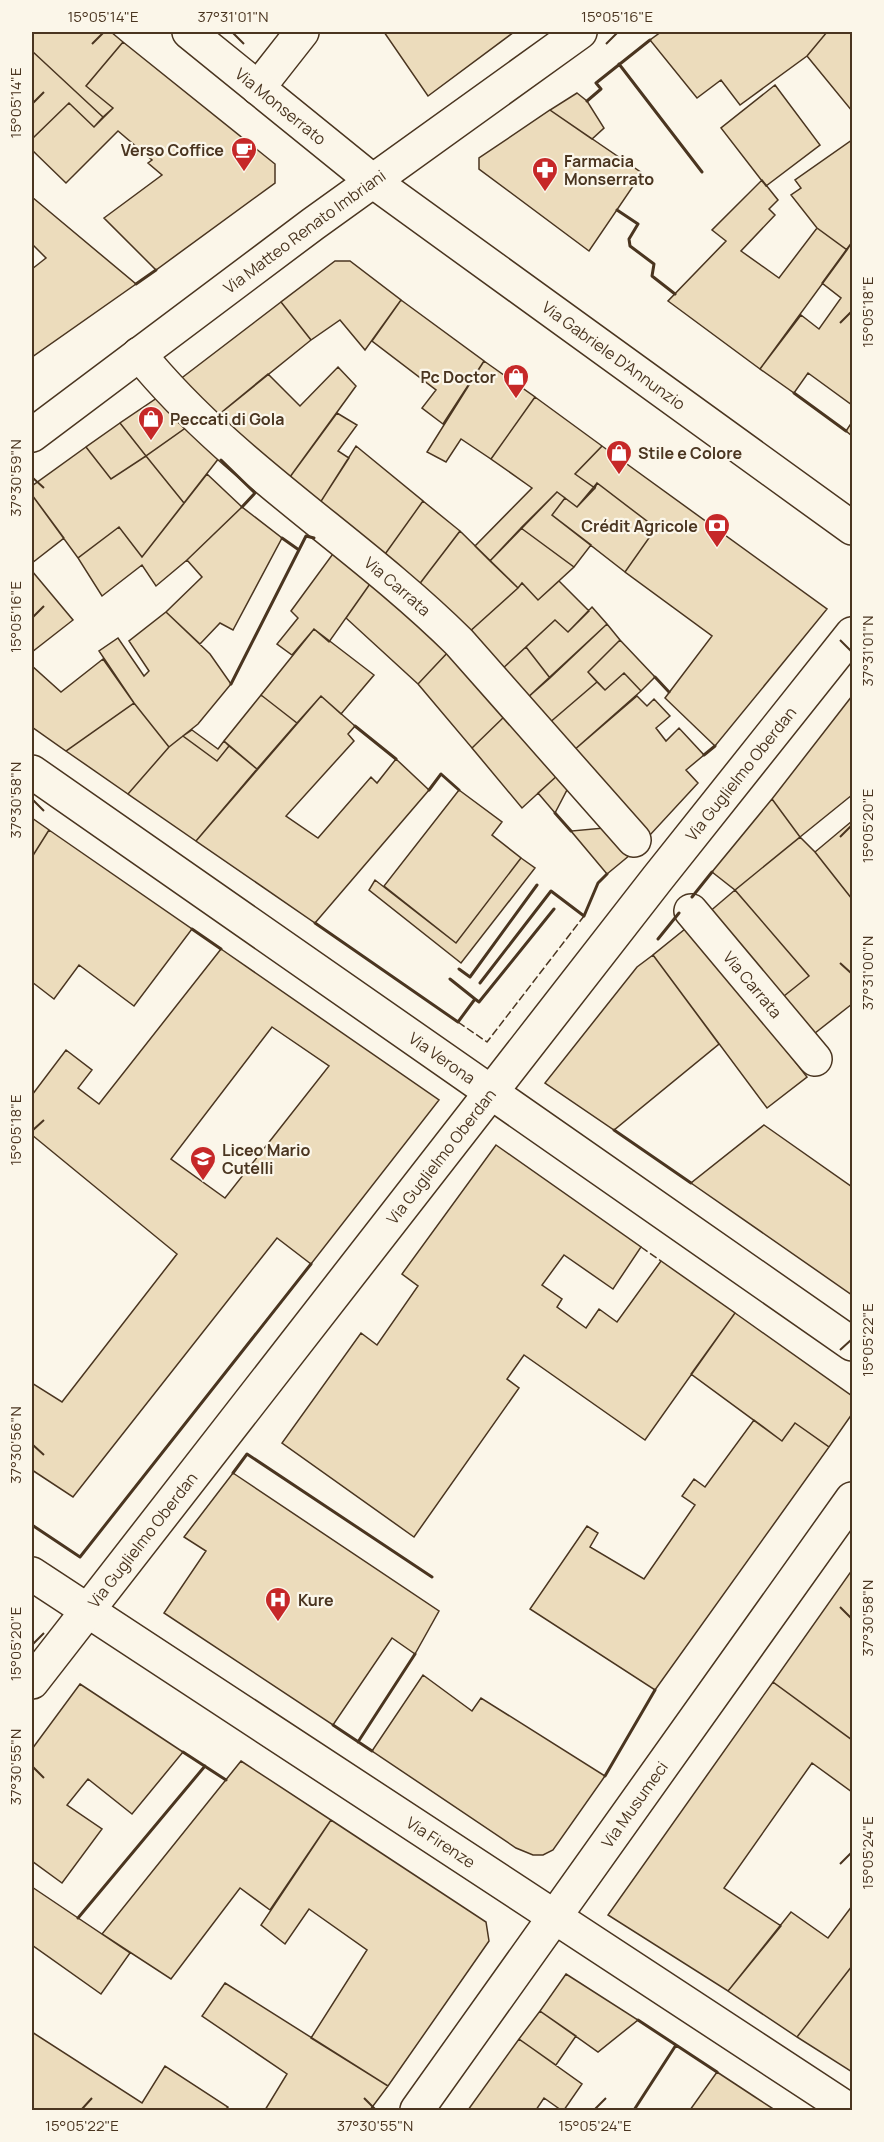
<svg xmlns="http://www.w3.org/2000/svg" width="884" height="2142" font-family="Manrope,sans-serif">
<rect width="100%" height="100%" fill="#fbf6e9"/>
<path fill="#ecdcbc" stroke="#4a3520" stroke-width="1.5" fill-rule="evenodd" d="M 32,32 L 111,32 L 123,42 L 86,86 L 113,108 L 103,117 L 32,51 Z
M 384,32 L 514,32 L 428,96 Z
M 661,32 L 827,32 L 807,56 L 740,105 L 721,80 L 697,98 L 650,40 Z
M 827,32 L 852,32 L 852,111 L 807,56 Z
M 123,42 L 275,164 L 275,183 L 156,270 L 104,218 L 162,175 L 148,163 L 152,160 L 118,131 L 66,183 L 32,150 L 32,139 L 69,103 L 94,127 L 113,108 L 86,86 Z
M 32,51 L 103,117 L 94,127 L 69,103 L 33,138 L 32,136 Z
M 775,85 L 820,145 L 766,186 L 721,128 Z
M 577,93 L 587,101 L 604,128 L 592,139 L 550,110 Z
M 550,110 L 642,173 L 589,251 L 479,169 L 479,158 Z
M 852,140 L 852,242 L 847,250 L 817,228 L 791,195 L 801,188 L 795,180 Z
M 762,180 L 778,200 L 769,209 L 775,215 L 741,251 L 779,278 L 817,228 L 847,250 L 760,369 L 668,301 L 726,241 L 712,230 Z
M 32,197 L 136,284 L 32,357 L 32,269 L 46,258 L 32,244 Z
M 852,242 L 852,405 L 808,373 L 794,393 L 760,369 L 801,315 L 819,329 L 841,298 L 822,283 Z
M 335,261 L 350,261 L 401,300 L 365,350 L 340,320 L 311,340 L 281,302 Z
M 401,300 L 484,361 L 443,424 L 422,408 L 436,390 L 372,341 Z
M 281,302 L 311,340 L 217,416 L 179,380 Z
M 484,361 L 535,397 L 491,459 L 461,439 L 446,462 L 427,452 Z
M 338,367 L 356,386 L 287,481 L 217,416 L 268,374 L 300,406 Z
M 535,397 L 602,446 L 575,474 L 595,488 L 577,507 L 557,492 L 490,561 L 475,546 L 532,488 L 491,459 Z
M 157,398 L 187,427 L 146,456 L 120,423 Z
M 337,413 L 357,425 L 338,451 L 349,458 L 318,506 L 287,481 Z
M 852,422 L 852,436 L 846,431 Z
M 120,423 L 146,456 L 111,479 L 86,447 Z
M 187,427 L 219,458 L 184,503 L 146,456 Z
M 356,446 L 423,501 L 383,557 L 318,506 Z
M 602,446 L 827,609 L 715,746 L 665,698 L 712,636 L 625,572 L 656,528 L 597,483 L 595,488 L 575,474 Z
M 86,447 L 111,479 L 146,456 L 184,503 L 142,557 L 119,527 L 78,558 L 32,495 L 32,486 Z
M 207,474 L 242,507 L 187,560 L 156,586 L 142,565 L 102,596 L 78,558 L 119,527 L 142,557 Z
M 597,483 L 656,528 L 625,572 L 552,515 L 565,498 L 577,507 Z
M 557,492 L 565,498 L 552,515 L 591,545 L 574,567 L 521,528 Z
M 32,495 L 64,538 L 32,563 Z
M 423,501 L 460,531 L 418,586 L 383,557 Z
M 242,507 L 282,538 L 233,630 L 220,623 L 200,644 L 166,612 L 202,577 L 187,560 Z
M 521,528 L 574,567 L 538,600 L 522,583 L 518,588 L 490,561 Z
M 460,531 L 518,588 L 468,633 L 418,586 Z
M 335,551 L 372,581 L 329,642 L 314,629 L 292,655 L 277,644 L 298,618 L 291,611 Z
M 32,571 L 73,620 L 32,652 Z
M 372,581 L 450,650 L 418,684 L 346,618 Z
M 559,581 L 589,611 L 568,632 L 555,620 L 501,670 L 468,633 L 518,588 L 522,583 L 538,600 Z
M 592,607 L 607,624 L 550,678 L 526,647 L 555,620 L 568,632 Z
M 166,612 L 210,654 L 231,684 L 198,724 L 169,747 L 134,703 L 99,651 L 118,638 L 144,676 L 149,671 L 129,641 Z
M 607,624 L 620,640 L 588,672 L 597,682 L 548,724 L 526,699 Z
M 314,629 L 374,675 L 341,714 L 321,696 L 297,723 L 261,695 Z
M 620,640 L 655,677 L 641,691 L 624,673 L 605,690 L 588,672 Z
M 526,647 L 550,678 L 526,699 L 501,670 Z
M 450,650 L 507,714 L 472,748 L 418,684 Z
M 103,659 L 134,703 L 66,751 L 32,727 L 32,666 L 61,692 Z
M 624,673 L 641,691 L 573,751 L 548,724 L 597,682 L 605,690 Z
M 261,695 L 297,723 L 257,769 L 224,741 Z
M 321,696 L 355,726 L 348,734 L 354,741 L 286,816 L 318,838 L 371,777 L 377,783 L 396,759 L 429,790 L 315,923 L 196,841 Z
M 637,696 L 647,706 L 654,699 L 670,716 L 656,728 L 666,741 L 679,728 L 704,755 L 686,770 L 698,783 L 650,835 L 573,751 Z
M 852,696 L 852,795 L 800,837 L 772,799 Z
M 134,703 L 169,747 L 128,794 L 66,751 Z
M 507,714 L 559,774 L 522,808 L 472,748 Z
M 192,730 L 218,749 L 224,741 L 229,746 L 217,761 L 183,736 Z
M 183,736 L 217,761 L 229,746 L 257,769 L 196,841 L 128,794 L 169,747 Z
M 559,774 L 569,786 L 555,813 L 538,793 Z
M 459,790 L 502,822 L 492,835 L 521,858 L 456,943 L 384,886 Z
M 772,799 L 800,837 L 735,890 L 712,872 Z
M 32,818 L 49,830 L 32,857 Z
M 852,821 L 852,899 L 815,852 Z
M 604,828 L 630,855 L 607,874 L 571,831 Z
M 49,830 L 192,929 L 134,1006 L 79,965 L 54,999 L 32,982 L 32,857 Z
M 800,837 L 815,852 L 852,899 L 852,1004 L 810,1037 L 779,1000 L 809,976 L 735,890 Z
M 521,858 L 535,868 L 461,963 L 369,890 L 375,880 L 456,943 Z
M 735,890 L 809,976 L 779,1000 L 708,913 Z
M 690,925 L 807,1077 L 767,1108 L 653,955 Z
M 221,949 L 439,1100 L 311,1264 L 277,1238 L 73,1497 L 32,1470 L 32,1383 L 62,1402 L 177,1254 L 32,1135 L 32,1095 L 66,1050 L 92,1070 L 78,1088 L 99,1104 ZM 272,1027 L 329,1066 L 225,1198 L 171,1159 Z
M 653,955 L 719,1044 L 614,1130 L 545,1083 L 637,967 Z
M 764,1125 L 852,1187 L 852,1295 L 691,1183 Z
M 496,1145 L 641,1247 L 613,1289 L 564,1255 L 542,1285 L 562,1299 L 557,1307 L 586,1328 L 599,1309 L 617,1322 L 661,1261 L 735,1313 L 645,1440 L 524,1355 L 507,1379 L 519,1388 L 414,1537 L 282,1443 L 361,1333 L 377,1345 L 418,1286 L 402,1274 Z
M 735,1313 L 852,1396 L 852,1414 L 829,1447 L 795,1423 L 782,1441 L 691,1374 Z
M 754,1420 L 782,1441 L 795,1423 L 829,1447 L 655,1690 L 530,1609 L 587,1526 L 598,1533 L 590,1547 L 644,1579 L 695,1505 L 682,1496 L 694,1479 L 705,1487 Z
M 233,1473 L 439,1611 L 415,1654 L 392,1638 L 333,1725 L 164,1613 L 206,1551 L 184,1537 Z
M 852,1570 L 852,1740 L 773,1682 Z
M 423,1675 L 472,1711 L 481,1698 L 605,1776 L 553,1850 L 543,1855 L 533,1855 L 516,1848 L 372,1751 Z
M 773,1682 L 852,1740 L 852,1792 L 812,1763 L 724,1888 L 781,1926 L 728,1991 L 608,1915 Z
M 80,1684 L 183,1752 L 132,1814 L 88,1779 L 67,1805 L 102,1829 L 62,1883 L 32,1861 L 32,1749 Z
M 241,1761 L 331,1820 L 270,1910 L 240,1888 L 171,1979 L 102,1934 Z
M 331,1820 L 486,1922 L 489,1941 L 388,2086 L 311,2038 L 367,1950 L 309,1909 L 285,1944 L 261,1925 Z
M 32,1887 L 130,1953 L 101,1994 L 32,1945 Z
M 852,1906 L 852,1966 L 797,2037 L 728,1991 L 791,1912 L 828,1938 Z
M 852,1966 L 852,2072 L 797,2037 Z
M 566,1974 L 638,2020 L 598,2052 L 540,2011 Z
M 225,1983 L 388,2086 L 370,2110 L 265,2110 L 287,2074 L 202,2016 Z
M 540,2011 L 576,2036 L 556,2065 L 519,2039 Z
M 32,2032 L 142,2103 L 165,2066 L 228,2107 L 225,2110 L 32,2110 Z
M 519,2039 L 582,2084 L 564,2110 L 561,2110 L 544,2098 L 536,2110 L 468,2110 Z
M 717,2072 L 755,2097 L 775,2110 L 690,2110 Z"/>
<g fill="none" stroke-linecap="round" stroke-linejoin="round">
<defs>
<g id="minor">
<path d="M 258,88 L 302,32"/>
<path id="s1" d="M 139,354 C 230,466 357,541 459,642 L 634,840"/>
<path id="s2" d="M 32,772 L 852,1344"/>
<path id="s3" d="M 691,911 L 815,1059"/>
<path id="s4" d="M 32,1574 L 849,2110"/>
<path id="s5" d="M 32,1682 L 657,879 L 852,634"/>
<path id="s6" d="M 417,2110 L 852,1499"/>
</g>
<g id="major">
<path id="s7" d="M 189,32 L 374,182 L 852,528"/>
<path id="s8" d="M 32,435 L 313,224 L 580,32"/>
</g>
</defs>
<use href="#minor" stroke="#4a3520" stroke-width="36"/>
<use href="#major" stroke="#4a3520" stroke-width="36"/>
<use href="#minor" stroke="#fbf6e9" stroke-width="33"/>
<use href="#major" stroke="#fbf6e9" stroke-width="33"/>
<path stroke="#4a3520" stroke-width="1.5" stroke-dasharray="8 3" stroke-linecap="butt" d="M 458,1022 L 487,1042 L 584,916
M 641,1247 L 661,1261"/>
<path stroke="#4a3520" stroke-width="3" d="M 619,64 L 702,172
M 587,101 L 601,89 L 596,83 L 650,40
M 617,210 L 638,224 L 629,239 L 630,246 L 654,264 L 652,276 L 675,294
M 136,284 L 156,270
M 794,393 L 846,431
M 221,460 L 255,493 L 242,507
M 282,538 L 299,550
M 655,677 L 669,692
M 231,684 L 306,536 L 314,538
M 355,726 L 396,759
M 704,755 L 715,746
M 429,790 L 441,774 L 459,790
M 555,813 L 571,831
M 692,897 L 712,872
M 315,923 L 458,1022 L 475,999 L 479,1002 L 554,909
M 192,929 L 221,949
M 658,939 L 679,913
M 459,969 L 470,977 L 537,885
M 450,979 L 475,999
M 480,983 L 551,891 L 584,916 L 598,883 L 607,874
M 614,1130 L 691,1183
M 233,1473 L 247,1454 L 432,1577
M 32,1525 L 80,1557 L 311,1264
M 333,1725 L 372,1751
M 358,1742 L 415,1654
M 183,1752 L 226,1780
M 605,1776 L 655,1690
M 78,1918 L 205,1766
M 638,2020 L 717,2072
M 634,2110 L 676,2045"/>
</g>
<path fill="none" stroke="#4a3520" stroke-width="2" d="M 233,33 L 244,44M 92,44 L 103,33M 606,44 L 617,33M 33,103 L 44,92M 840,323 L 851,312M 33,478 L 44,488M 33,617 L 44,606M 840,640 L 851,651M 33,800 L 44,811M 840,837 L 851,826M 840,963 L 851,973M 33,1130 L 44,1120M 840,1350 L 851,1340M 33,1445 L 44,1455M 840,1607 L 851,1618M 33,1644 L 44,1633M 33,1767 L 44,1778M 840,1864 L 851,1853M 364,2098 L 375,2109M 82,2109 L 92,2098M 595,2109 L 606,2098"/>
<defs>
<symbol id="cafe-pin" viewBox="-11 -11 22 30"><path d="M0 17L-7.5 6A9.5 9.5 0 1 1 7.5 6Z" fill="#c62828" stroke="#fbf6e9"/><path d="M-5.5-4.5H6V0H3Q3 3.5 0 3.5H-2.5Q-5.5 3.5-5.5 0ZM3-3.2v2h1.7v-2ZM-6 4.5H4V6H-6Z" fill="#fff"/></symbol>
<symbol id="pharmacy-pin" viewBox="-11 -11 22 30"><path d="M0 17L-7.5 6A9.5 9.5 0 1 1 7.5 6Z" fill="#c62828" stroke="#fbf6e9"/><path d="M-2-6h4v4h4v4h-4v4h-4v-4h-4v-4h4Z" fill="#fff"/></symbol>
<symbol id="shop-pin" viewBox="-11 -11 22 30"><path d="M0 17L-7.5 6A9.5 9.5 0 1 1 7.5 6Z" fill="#c62828" stroke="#fbf6e9"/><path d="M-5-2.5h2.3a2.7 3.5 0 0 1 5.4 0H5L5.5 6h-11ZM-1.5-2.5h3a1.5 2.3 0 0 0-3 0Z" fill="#fff"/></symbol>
<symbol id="bank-pin" viewBox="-11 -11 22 30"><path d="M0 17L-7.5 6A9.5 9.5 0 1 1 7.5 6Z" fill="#c62828" stroke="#fbf6e9"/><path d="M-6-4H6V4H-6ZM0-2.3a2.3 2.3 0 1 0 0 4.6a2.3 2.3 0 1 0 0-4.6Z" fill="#fff"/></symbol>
<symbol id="school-pin" viewBox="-11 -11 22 30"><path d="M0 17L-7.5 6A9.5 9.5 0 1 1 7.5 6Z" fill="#c62828" stroke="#fbf6e9"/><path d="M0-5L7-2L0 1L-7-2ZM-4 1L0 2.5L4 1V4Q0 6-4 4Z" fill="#fff"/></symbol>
<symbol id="hospital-pin" viewBox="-11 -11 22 30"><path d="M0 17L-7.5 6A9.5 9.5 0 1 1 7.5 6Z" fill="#c62828" stroke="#fbf6e9"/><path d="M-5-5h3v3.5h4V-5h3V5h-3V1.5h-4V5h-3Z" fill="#fff"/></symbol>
</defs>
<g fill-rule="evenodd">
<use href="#cafe-pin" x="229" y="135" width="30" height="40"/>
<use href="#pharmacy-pin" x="530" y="155" width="30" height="40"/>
<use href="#shop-pin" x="501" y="362" width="30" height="40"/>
<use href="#shop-pin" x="136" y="404" width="30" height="40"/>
<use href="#shop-pin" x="604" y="438" width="30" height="40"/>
<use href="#bank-pin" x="702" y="511" width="30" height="40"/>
<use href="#school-pin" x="188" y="1144" width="30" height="40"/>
<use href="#hospital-pin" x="263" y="1585" width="30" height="40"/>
</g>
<g text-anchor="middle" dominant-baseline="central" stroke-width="4.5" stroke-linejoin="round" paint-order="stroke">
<g font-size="16" fill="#4a3520" stroke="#fbf6e9">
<text stroke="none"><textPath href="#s7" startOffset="118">Via Monserrato</textPath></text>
<text stroke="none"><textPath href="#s8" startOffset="340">Via Matteo Renato Imbriani</textPath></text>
<text stroke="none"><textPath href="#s7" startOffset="534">Via Gabriele D'Annunzio</textPath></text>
<text stroke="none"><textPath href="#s1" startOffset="348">Via Carrata</textPath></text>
<text stroke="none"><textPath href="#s5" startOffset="1152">Via Guglielmo Oberdan</textPath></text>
<text stroke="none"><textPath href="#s3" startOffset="96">Via Carrata</textPath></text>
<text stroke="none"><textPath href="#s2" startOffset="500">Via Verona</textPath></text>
<text stroke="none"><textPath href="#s5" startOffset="666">Via Guglielmo Oberdan</textPath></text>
<text stroke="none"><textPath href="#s5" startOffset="180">Via Guglielmo Oberdan</textPath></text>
<text stroke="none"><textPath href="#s6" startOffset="375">Via Musumeci</textPath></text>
<text stroke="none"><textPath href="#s4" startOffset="489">Via Firenze</textPath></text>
</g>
<g font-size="16" font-weight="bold" fill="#4a3520" stroke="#fbf6e9" text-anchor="start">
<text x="224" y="150" text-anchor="end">Verso Coffice</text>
<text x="564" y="161">Farmacia<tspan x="564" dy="18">Monserrato</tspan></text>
<text x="496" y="377" text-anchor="end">Pc Doctor</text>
<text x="170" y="419">Peccati di Gola</text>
<text x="638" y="453">Stile e Colore</text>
<text x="698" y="526" text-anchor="end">Crédit Agricole</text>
<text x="222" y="1150">Liceo Mario<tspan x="222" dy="18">Cutelli</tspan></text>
<text x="298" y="1600">Kure</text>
</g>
</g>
<rect width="884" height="2142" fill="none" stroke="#fbf6e9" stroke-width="66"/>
<rect x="33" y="33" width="818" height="2076" fill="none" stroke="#4a3520" stroke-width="2"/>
<g font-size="15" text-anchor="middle" fill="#4a3520">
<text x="103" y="22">15°05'14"E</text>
<text x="233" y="22">37°31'01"N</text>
<text x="617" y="22">15°05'16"E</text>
<text transform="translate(16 103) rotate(-90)" y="5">15°05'14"E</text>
<text transform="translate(868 312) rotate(-90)" y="5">15°05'18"E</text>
<text transform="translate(16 478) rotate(-90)" y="5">37°30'59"N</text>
<text transform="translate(16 617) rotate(-90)" y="5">15°05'16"E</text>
<text transform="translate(868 651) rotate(-90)" y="5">37°31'01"N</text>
<text transform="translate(16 800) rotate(-90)" y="5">37°30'58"N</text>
<text transform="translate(868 826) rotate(-90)" y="5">15°05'20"E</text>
<text transform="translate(868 973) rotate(-90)" y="5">37°31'00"N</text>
<text transform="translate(16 1130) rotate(-90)" y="5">15°05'18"E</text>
<text transform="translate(868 1340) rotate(-90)" y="5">15°05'22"E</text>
<text transform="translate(16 1445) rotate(-90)" y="5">37°30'56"N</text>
<text transform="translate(868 1618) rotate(-90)" y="5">37°30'58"N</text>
<text transform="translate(16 1644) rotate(-90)" y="5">15°05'20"E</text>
<text transform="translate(16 1767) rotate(-90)" y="5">37°30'55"N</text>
<text transform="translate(868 1853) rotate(-90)" y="5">15°05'24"E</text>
<text x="82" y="2131">15°05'22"E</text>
<text x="375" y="2131">37°30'55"N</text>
<text x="595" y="2131">15°05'24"E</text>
</g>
</svg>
